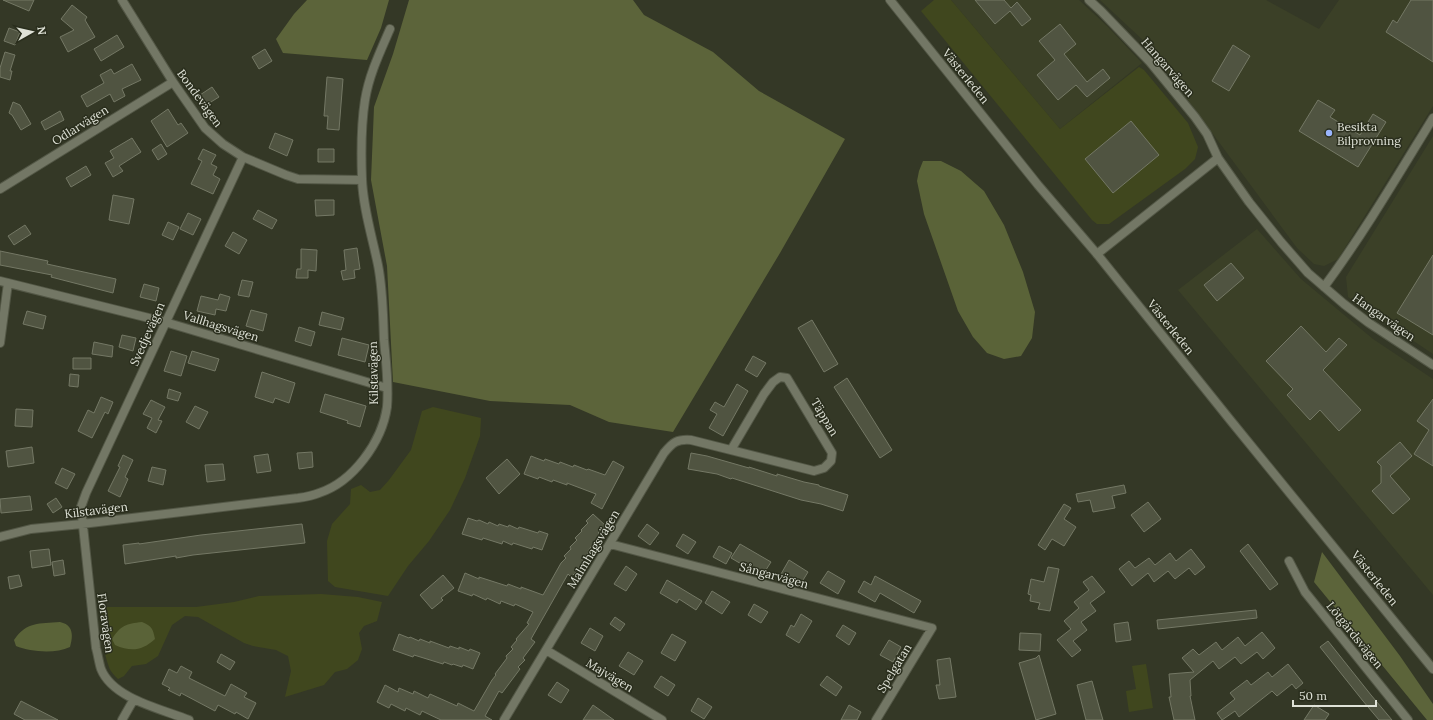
<svg xmlns="http://www.w3.org/2000/svg" width="1433" height="720" font-family="Lora,serif">
<rect width="100%" height="100%" fill="#343826"/>
<path fill="#3b4027" d="M 951,0 L 1079,0 L 1108,27 L 1142,63 L 1060,129 Z
M 1100,0 L 1266,0 L 1319,29 L 1339,0 L 1433,0 L 1433,106 L 1338,259 L 1324,266 L 1314,264 L 1297,248 L 1145,42 Z
M 1433,136 L 1433,354 L 1348,297 L 1346,277 Z
M 1257,229 L 1301,279 L 1373,339 L 1433,379 L 1433,595 L 1178,290 Z"/>
<path fill="#40471e" d="M 934,0 L 951,0 L 1060,129 L 1139,67 L 1144,70 L 1188,123 L 1198,147 L 1195,159 L 1185,169 L 1109,224 L 1097,224 L 1092,220 L 921,11 Z
M 433,407 L 481,418 L 480,436 L 465,478 L 450,510 L 429,541 L 408,566 L 388,596 L 335,587 L 328,581 L 327,541 L 332,524 L 350,504 L 351,489 L 361,485 L 370,492 L 380,490 L 389,480 L 411,450 L 422,411 Z
M 321,594 L 358,597 L 382,602 L 377,621 L 364,626 L 359,633 L 362,649 L 358,660 L 347,669 L 335,672 L 324,685 L 285,697 L 291,671 L 288,656 L 276,650 L 253,646 L 244,643 L 198,617 L 185,616 L 172,625 L 158,656 L 146,664 L 132,666 L 124,676 L 118,679 C 115,676 110,671 109,667 C 103,651 99,625 101,608 L 106,607 L 196,607 L 234,602 L 259,596 Z
M 1146,664 L 1153,708 L 1129,712 L 1126,691 L 1136,689 L 1132,666 Z"/>
<path fill="#5c643a" d="M 307,0 L 389,0 L 381,28 L 367,60 L 283,53 L 276,39 L 294,14 Z
M 409,0 L 633,0 L 644,15 L 713,52 L 759,91 L 845,139 L 780,253 L 673,432 L 609,422 L 570,405 L 490,401 L 393,382 L 387,266 L 371,180 L 374,107 L 393,54 Z
M 1322,552 L 1400,656 L 1433,704 L 1433,720 L 1427,720 L 1314,582 Z"/>
<path fill="#5a6338" d="M 923,161 L 941,161 L 961,171 L 984,191 L 1004,225 L 1023,272 L 1035,312 L 1032,338 L 1021,356 L 1004,359 L 987,353 L 973,337 L 958,311 L 924,214 L 917,181 L 919,171 Z
M 60,622 C 74,625 73,636 70,647 C 55,654 31,652 16,646 L 14,640 C 27,621 39,624 60,622 Z
M 142,622 C 152,626 153,629 155,639 C 142,651 131,652 115,645 L 112,639 C 121,625 126,624 142,622 Z"/>
<path fill="#505441" stroke="#747865" d="M 3,0 L 34,0 L 29,11 Z
M 975,0 L 1004,0 L 1011,8 L 1017,2 L 1031,19 L 1022,26 L 1010,11 L 995,24 Z
M 1411,0 L 1433,0 L 1433,62 L 1386,32 L 1393,20 L 1397,23 Z
M 72,5 L 87,17 L 85,20 L 95,37 L 68,52 L 60,37 L 74,30 L 61,19 Z
M 1060,24 L 1076,44 L 1064,54 L 1087,82 L 1103,69 L 1110,78 L 1087,97 L 1076,85 L 1058,100 L 1037,75 L 1055,60 L 1039,41 Z
M 9,28 L 20,32 L 15,45 L 4,41 Z
M 117,35 L 124,47 L 101,61 L 94,49 Z
M 1233,45 L 1250,56 L 1229,91 L 1212,81 Z
M 265,49 L 272,61 L 259,69 L 252,57 Z
M 5,52 L 15,55 L 10,71 L 12,71 L 10,80 L 0,77 L 0,68 Z
M 132,64 L 141,80 L 122,89 L 125,96 L 114,102 L 110,94 L 87,107 L 81,96 L 104,83 L 100,75 L 111,69 L 114,74 Z
M 327,77 L 343,79 L 339,130 L 327,129 L 328,116 L 324,116 Z
M 212,87 L 219,97 L 206,105 L 200,95 Z
M 1318,100 L 1335,110 L 1330,117 L 1360,135 L 1373,114 L 1386,122 L 1358,167 L 1299,131 Z
M 13,102 L 20,105 L 31,124 L 21,130 L 12,115 L 9,113 Z
M 168,109 L 178,125 L 181,123 L 188,133 L 167,147 L 151,121 Z
M 60,111 L 64,120 L 45,130 L 41,122 Z
M 1131,121 L 1159,155 L 1113,193 L 1085,159 Z
M 275,133 L 293,140 L 287,156 L 269,148 Z
M 132,138 L 141,152 L 119,166 L 123,171 L 113,177 L 105,163 L 114,158 L 110,151 Z
M 161,144 L 167,154 L 158,160 L 152,150 Z
M 203,149 L 216,155 L 211,164 L 217,167 L 213,175 L 220,179 L 213,194 L 191,184 L 202,161 L 198,159 Z
M 318,149 L 334,149 L 334,162 L 318,162 Z
M 86,166 L 91,175 L 71,187 L 66,178 Z
M 113,195 L 134,199 L 129,224 L 109,220 Z
M 315,200 L 334,200 L 334,215 L 316,216 Z
M 258,210 L 277,220 L 272,229 L 253,219 Z
M 188,213 L 201,219 L 193,235 L 180,229 Z
M 168,222 L 179,227 L 173,240 L 162,235 Z
M 25,225 L 31,234 L 14,245 L 8,236 Z
M 233,232 L 247,240 L 239,254 L 225,246 Z
M 357,248 L 360,269 L 354,270 L 355,278 L 343,280 L 341,271 L 346,270 L 344,250 Z
M 301,249 L 317,250 L 316,271 L 308,270 L 308,278 L 296,278 L 297,269 L 301,269 Z
M 0,251 L 48,261 L 47,264 L 116,279 L 113,293 L 51,277 L 52,275 L 0,265 Z
M 1433,255 L 1433,335 L 1397,313 Z
M 1231,263 L 1244,278 L 1217,301 L 1204,285 Z
M 242,280 L 253,282 L 249,297 L 238,295 Z
M 144,284 L 159,288 L 156,301 L 140,297 Z
M 220,294 L 230,297 L 226,311 L 216,309 L 215,315 L 197,311 L 201,296 L 218,300 Z
M 251,310 L 267,314 L 263,331 L 246,326 Z
M 27,311 L 46,316 L 43,329 L 23,324 Z
M 322,312 L 344,318 L 341,330 L 319,325 Z
M 812,320 L 838,364 L 824,372 L 798,328 Z
M 1301,326 L 1326,352 L 1339,338 L 1347,345 L 1323,370 L 1361,410 L 1339,431 L 1320,410 L 1310,420 L 1287,395 L 1293,389 L 1266,361 Z
M 299,327 L 315,332 L 311,346 L 295,341 Z
M 122,335 L 136,338 L 133,351 L 119,347 Z
M 342,338 L 369,345 L 365,362 L 338,355 Z
M 94,342 L 113,346 L 112,357 L 92,354 Z
M 171,351 L 187,356 L 181,376 L 164,371 Z
M 192,351 L 219,359 L 215,371 L 188,363 Z
M 753,356 L 766,363 L 757,377 L 745,370 Z
M 73,358 L 91,358 L 91,369 L 73,369 Z
M 262,372 L 295,383 L 289,403 L 275,398 L 273,403 L 255,397 Z
M 70,374 L 79,375 L 78,387 L 69,386 Z
M 847,378 L 892,450 L 880,458 L 834,387 Z
M 737,384 L 748,391 L 723,436 L 709,428 L 717,414 L 710,410 L 715,402 L 724,407 Z
M 169,389 L 181,393 L 178,401 L 167,398 Z
M 325,394 L 366,406 L 360,427 L 347,423 L 348,421 L 320,412 Z
M 101,397 L 113,402 L 108,414 L 105,412 L 92,438 L 78,431 L 88,410 L 94,413 Z
M 1433,399 L 1433,466 L 1414,454 L 1429,430 L 1417,421 Z
M 151,400 L 165,407 L 158,420 L 162,421 L 156,433 L 147,428 L 152,418 L 143,414 Z
M 195,406 L 208,412 L 199,429 L 186,422 Z
M 16,409 L 33,410 L 32,427 L 15,426 Z
M 1400,442 L 1412,456 L 1390,476 L 1410,499 L 1393,514 L 1372,491 L 1381,483 L 1381,466 L 1377,462 Z
M 32,447 L 34,463 L 8,467 L 6,451 Z
M 312,452 L 313,467 L 299,469 L 297,453 Z
M 691,453 L 707,456 L 749,468 L 749,467 L 777,476 L 777,474 L 804,482 L 819,485 L 819,486 L 848,495 L 843,511 L 821,504 L 801,500 L 732,478 L 731,479 L 717,474 L 688,469 Z
M 268,454 L 271,471 L 257,473 L 254,456 Z
M 123,455 L 133,460 L 125,477 L 128,479 L 120,497 L 108,491 L 120,467 L 118,466 Z
M 531,456 L 544,461 L 545,459 L 559,464 L 560,462 L 573,467 L 574,465 L 587,470 L 588,469 L 605,475 L 613,461 L 624,467 L 602,509 L 591,503 L 596,494 L 567,483 L 567,485 L 553,480 L 552,482 L 539,477 L 538,479 L 524,474 Z
M 507,459 L 520,474 L 499,494 L 486,478 Z
M 223,464 L 225,480 L 207,482 L 205,465 Z
M 152,467 L 166,470 L 163,485 L 148,481 Z
M 62,468 L 75,474 L 67,489 L 55,483 Z
M 1124,485 L 1126,493 L 1112,496 L 1115,508 L 1093,512 L 1090,500 L 1078,502 L 1076,494 Z
M 30,496 L 32,510 L 1,513 L 0,499 Z
M 56,498 L 62,507 L 53,513 L 47,504 Z
M 1148,502 L 1161,519 L 1144,532 L 1131,515 Z
M 1064,504 L 1071,508 L 1064,519 L 1076,527 L 1064,546 L 1052,539 L 1045,550 L 1038,545 Z
M 593,514 L 606,526 L 598,533 L 600,535 L 588,551 L 589,552 L 582,560 L 584,561 L 577,569 L 578,570 L 571,577 L 568,574 L 531,639 L 535,642 L 523,658 L 525,660 L 518,667 L 520,669 L 502,693 L 499,691 L 485,716 L 492,720 L 441,720 L 422,711 L 420,715 L 406,708 L 405,711 L 391,704 L 389,708 L 377,702 L 385,685 L 398,692 L 399,688 L 413,694 L 414,691 L 428,698 L 430,694 L 457,706 L 458,703 L 474,711 L 492,680 L 496,675 L 495,674 L 507,658 L 506,656 L 513,649 L 511,647 L 517,640 L 516,639 L 529,624 L 527,623 L 533,612 L 515,604 L 514,606 L 501,601 L 500,604 L 487,598 L 486,600 L 473,594 L 472,596 L 458,591 L 465,573 L 479,579 L 479,577 L 507,586 L 508,584 L 521,589 L 521,587 L 543,595 L 561,563 L 566,558 L 564,556 L 571,549 L 570,547 L 577,540 L 575,538 L 582,531 L 581,530 L 588,523 L 586,521 Z
M 468,518 L 477,521 L 479,520 L 488,524 L 489,522 L 498,526 L 499,524 L 508,527 L 509,525 L 518,529 L 519,527 L 538,533 L 539,531 L 548,534 L 542,550 L 533,547 L 532,549 L 513,543 L 512,545 L 503,541 L 502,544 L 483,538 L 482,540 L 462,534 Z
M 302,524 L 305,543 L 193,555 L 176,558 L 176,556 L 125,564 L 123,545 L 139,543 L 139,544 L 201,535 Z
M 647,524 L 659,533 L 650,545 L 638,536 Z
M 683,534 L 696,542 L 688,554 L 676,546 Z
M 740,544 L 771,562 L 762,576 L 731,558 Z
M 1248,544 L 1278,584 L 1270,590 L 1240,551 Z
M 719,546 L 732,553 L 726,564 L 713,557 Z
M 49,549 L 51,565 L 32,568 L 30,551 Z
M 1191,549 L 1205,567 L 1195,575 L 1189,568 L 1175,579 L 1168,571 L 1154,582 L 1148,573 L 1132,586 L 1119,569 L 1129,561 L 1135,568 L 1149,558 L 1155,565 L 1170,553 L 1176,561 Z
M 63,560 L 65,574 L 54,576 L 52,562 Z
M 789,560 L 808,572 L 800,585 L 781,574 Z
M 626,566 L 637,574 L 626,591 L 614,584 Z
M 1048,567 L 1059,569 L 1050,611 L 1038,609 L 1040,603 L 1030,601 L 1031,595 L 1028,594 L 1031,579 L 1044,582 Z
M 828,571 L 845,581 L 838,594 L 820,583 Z
M 19,575 L 22,586 L 10,589 L 8,577 Z
M 443,575 L 454,588 L 441,598 L 443,600 L 432,609 L 420,595 Z
M 875,576 L 921,601 L 914,613 L 880,593 L 875,602 L 858,592 L 864,581 L 871,585 Z
M 1092,576 L 1105,592 L 1090,603 L 1096,611 L 1081,622 L 1087,630 L 1073,641 L 1081,650 L 1072,657 L 1057,640 L 1071,629 L 1064,621 L 1079,608 L 1074,602 L 1089,590 L 1083,582 Z
M 667,580 L 702,601 L 696,610 L 679,599 L 677,603 L 660,593 Z
M 712,591 L 730,602 L 722,614 L 705,603 Z
M 754,604 L 768,612 L 761,623 L 748,615 Z
M 1256,610 L 1257,618 L 1158,629 L 1157,620 Z
M 801,614 L 812,621 L 799,643 L 786,635 L 791,625 L 794,627 Z
M 615,617 L 625,624 L 620,631 L 610,624 Z
M 1128,622 L 1131,640 L 1116,642 L 1114,624 Z
M 843,625 L 856,633 L 849,645 L 836,636 Z
M 590,628 L 603,636 L 595,651 L 581,643 Z
M 1262,632 L 1275,648 L 1263,659 L 1257,652 L 1241,664 L 1235,657 L 1219,669 L 1213,661 L 1190,680 L 1191,696 L 1190,696 L 1195,720 L 1174,720 L 1169,697 L 1171,697 L 1169,674 L 1194,672 L 1182,658 L 1193,649 L 1199,655 L 1216,642 L 1222,650 L 1238,637 L 1245,646 Z
M 1020,633 L 1041,634 L 1040,651 L 1019,650 Z
M 399,634 L 409,638 L 410,637 L 419,641 L 420,639 L 430,643 L 430,641 L 449,648 L 450,646 L 459,649 L 459,647 L 469,651 L 470,649 L 480,653 L 473,669 L 463,665 L 462,667 L 453,664 L 452,665 L 444,662 L 443,664 L 414,655 L 413,657 L 393,650 Z
M 672,634 L 686,642 L 675,661 L 661,653 Z
M 889,640 L 901,647 L 893,662 L 880,655 Z
M 1328,641 L 1371,695 L 1392,720 L 1379,720 L 1363,701 L 1320,647 Z
M 628,652 L 643,661 L 634,675 L 619,666 Z
M 221,654 L 235,662 L 230,670 L 217,662 Z
M 1039,655 L 1056,714 L 1036,720 L 1019,663 L 1036,658 Z
M 950,658 L 956,697 L 939,699 L 936,685 L 940,685 L 937,660 Z
M 1288,664 L 1303,683 L 1296,689 L 1292,684 L 1277,696 L 1272,691 L 1239,717 L 1235,711 L 1222,720 L 1217,713 L 1235,699 L 1230,693 L 1247,680 L 1251,685 L 1268,672 L 1272,677 Z
M 181,666 L 192,672 L 189,678 L 225,696 L 231,684 L 247,693 L 244,697 L 256,703 L 248,719 L 236,712 L 235,714 L 218,705 L 215,711 L 181,693 L 180,696 L 168,690 L 170,688 L 162,684 L 169,669 L 177,673 Z
M 661,676 L 675,685 L 668,696 L 654,687 Z
M 827,676 L 842,687 L 836,696 L 820,685 Z
M 1092,681 L 1100,710 L 1103,720 L 1086,720 L 1077,685 Z
M 557,682 L 569,690 L 561,703 L 548,695 Z
M 698,698 L 712,707 L 704,719 L 691,711 Z
M 21,701 L 58,720 L 25,720 L 14,714 Z
M 593,705 L 614,720 L 583,720 Z
M 849,705 L 861,712 L 857,720 L 841,720 Z
M 1314,705 L 1329,714 L 1325,720 L 1304,720 Z"/>
<g fill="none" stroke-linecap="round" stroke-linejoin="round">
<defs>
<path id="minor" d="M 122,0 L 173,82 L 205,128 L 223,144 L 243,157 L 286,175 L 298,179 L 362,180
M 1089,0 L 1101,11 L 1150,62 L 1195,117 L 1207,134 L 1218,158 L 1249,202 L 1281,242 L 1308,273 L 1344,304 L 1369,323 L 1433,365
M 0,189 L 173,82
M 1097,254 L 1218,158
M 0,281 L 165,322 L 387,388
M 1324,287 C 1364,233 1398,175 1433,118
M 0,343 L 8,283
M 0,537 L 31,529 L 82,524 L 298,498 C 305,497 312,496 319,493 C 353,482 382,442 387,407 C 389,385 386,362 384,340 C 383,316 383,290 378,265 C 372,236 363,208 362,179 C 361,153 361,125 365,100 C 369,75 380,52 390,29
M 610,544 L 932,628 L 876,720
M 1289,561 L 1305,592 L 1408,720
M 546,650 L 662,720
M 122,720 L 134,699
M 189,720 C 162,709 113,699 101,669 C 99,663 98,655 96,648 L 81,507 L 86,493 C 139,381 190,269 243,157
M 504,720 L 664,453 C 673,442 677,439 691,440 L 814,471 L 824,468 L 831,461 L 832,453 L 787,378 L 780,377 L 773,382 L 764,394 L 731,450"/>
<path id="tertiary" d="M 890,0 L 1038,185 L 1097,254 L 1231,421 L 1433,669"/>
</defs>
<use href="#minor" stroke="#535746" stroke-width="10"/>
<use href="#tertiary" stroke="#535746" stroke-width="10"/>
<use href="#minor" stroke="#737765" stroke-width="8"/>
<use href="#tertiary" stroke="#737765" stroke-width="8"/>
</g>
<circle fill="#9ab5fd" stroke="#2a2e1d" stroke-width="1.5" cx="1329" cy="133" r="4"/>
<g text-anchor="middle" dominant-baseline="central" stroke-width="3" stroke-linejoin="round" paint-order="stroke">
<g font-size="12" fill="#dfe2d7" stroke="#2a2e1d">
<text transform="translate(1168 67) rotate(49)">Hangarvägen</text>
<text transform="translate(966 76) rotate(51)">Västerleden</text>
<text transform="translate(200 98) rotate(54)">Bondevägen</text>
<text transform="translate(80 125) rotate(-32)">Odlarvägen</text>
<text transform="translate(1384 317) rotate(35)">Hangarvägen</text>
<text transform="translate(221 326) rotate(17)">Vallhagsvägen</text>
<text transform="translate(1171 327) rotate(51)">Västerleden</text>
<text transform="translate(147 334) rotate(-66)">Svedjevägen</text>
<text transform="translate(373 373) rotate(-91)">Kilstavägen</text>
<text transform="translate(825 417) rotate(59)">Täppan</text>
<text transform="translate(96 510) rotate(-7)">Kilstavägen</text>
<text transform="translate(593 549) rotate(-59)">Malmhagsvägen</text>
<text transform="translate(774 575) rotate(15)">Sångarvägen</text>
<text transform="translate(1375 578) rotate(51)">Västerleden</text>
<text transform="translate(106 623) rotate(82)">Floravägen</text>
<text transform="translate(1355 635) rotate(51)">Lötgårdsvägen</text>
<text transform="translate(894 668) rotate(-59)">Spelgatan</text>
<text transform="translate(610 675) rotate(31)">Majvägen</text>
</g>
<g font-size="12" fill="#dfe2d7" stroke="#2a2e1d" text-anchor="start">
<text x="1337" y="126">Besikta<tspan x="1337" dy="14">Bilprovning</tspan></text>
</g>
</g>
<g transform="translate(32 32) rotate(82)" stroke="#2a2e1d" stroke-width="3" paint-order="stroke">
<path d="M0-3L7 15L0 10L-7 15Z" fill="#dfe2d7"/>
<text y="-6" font-size="11" font-weight="bold" text-anchor="middle" fill="#dfe2d7">N</text>
</g>
<path d="M1293 700v6h83v-6" fill="none" stroke="#dfe2d7" stroke-width="2"/>
<text x="1299" y="700" font-size="12" fill="#dfe2d7" stroke="#2a2e1d" stroke-width="3" paint-order="stroke">50 m</text>
</svg>
